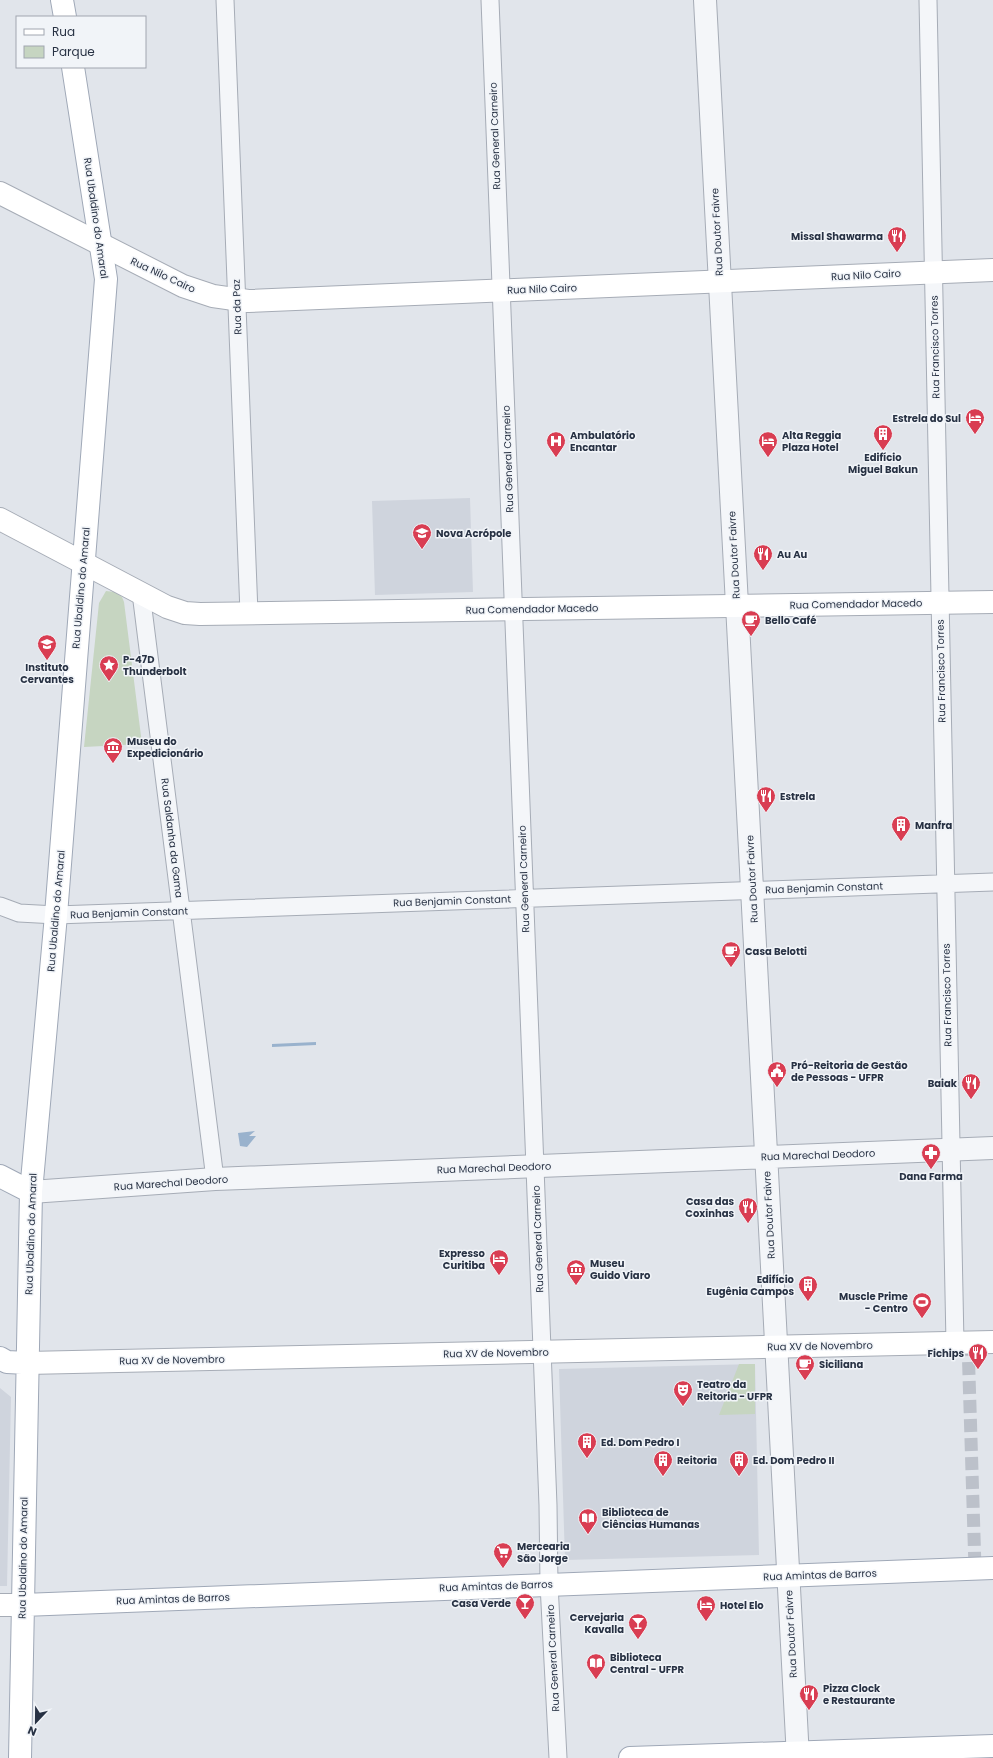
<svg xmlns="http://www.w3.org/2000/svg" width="993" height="1758" font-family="Poppins,sans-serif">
<rect width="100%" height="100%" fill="#e1e5eb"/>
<path fill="#cfd4dd" d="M 470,498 L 473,592 L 375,595 L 372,501 Z
M 755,1364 L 759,1555 L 565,1560 L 559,1369 Z
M 0,1388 L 11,1397 L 7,1586 L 0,1586 Z"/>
<path fill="#c6d5c1" d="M 106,591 L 115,592 L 122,597 L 124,602 L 142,744 L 84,747 L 99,603 Z
M 739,1364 L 755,1364 L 755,1414 L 719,1415 Z"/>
<path fill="#99b2cd" d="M 316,1042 L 316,1045 L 272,1047 L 272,1044 Z
M 255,1131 L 249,1136 L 256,1136 L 247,1147 L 240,1146 L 238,1133 Z"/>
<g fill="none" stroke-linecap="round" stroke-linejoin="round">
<path stroke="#bcc1ca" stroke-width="13" stroke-dasharray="13 6" stroke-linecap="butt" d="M 968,1343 L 975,1568"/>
<defs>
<path id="minor" d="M 225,0 L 249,613
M 490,0 L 548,1505 L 549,1584 L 558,1758
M 928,0 L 955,1343
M 141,593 L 215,1179
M 0,906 L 19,913 L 56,915 L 993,882"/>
<path id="tertiary" d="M 705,0 L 798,1758
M 31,1192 L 215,1179 L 993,1148"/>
<path id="secondary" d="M 0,193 L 183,286 L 213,296 L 248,301 L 993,270
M 0,519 L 167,607 L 185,613 L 200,614 L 993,602
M 27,1363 L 993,1342
M 0,1605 L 23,1605"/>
<path id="primary" d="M 62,0 L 65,17
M 0,1176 L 31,1192
M 0,1358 L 7,1362 L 27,1363
M 23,1605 L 993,1568
M 20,1758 L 31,1192 L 56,915 L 106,279 L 73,67
M 630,1758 L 993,1746"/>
</defs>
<use href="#minor" stroke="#a6acb6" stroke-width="19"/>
<use href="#tertiary" stroke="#a6acb6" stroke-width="24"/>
<use href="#secondary" stroke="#a6acb6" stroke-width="24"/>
<use href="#primary" stroke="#9fa8b7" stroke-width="24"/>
<use href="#minor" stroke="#f4f6f9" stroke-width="17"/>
<use href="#tertiary" stroke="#f4f6f9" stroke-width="22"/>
<use href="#secondary" stroke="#fff" stroke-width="22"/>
<use href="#primary" stroke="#fff" stroke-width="22"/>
</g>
<defs>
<symbol id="restaurant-pin" viewBox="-11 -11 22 30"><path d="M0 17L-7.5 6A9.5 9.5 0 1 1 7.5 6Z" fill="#d93d52" stroke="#f1f4f8"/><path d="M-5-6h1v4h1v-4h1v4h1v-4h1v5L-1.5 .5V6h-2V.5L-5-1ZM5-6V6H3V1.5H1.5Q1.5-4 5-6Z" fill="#fff"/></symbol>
<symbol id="hotel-pin" viewBox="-11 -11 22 30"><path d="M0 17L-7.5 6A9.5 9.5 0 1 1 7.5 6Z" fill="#d93d52" stroke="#f1f4f8"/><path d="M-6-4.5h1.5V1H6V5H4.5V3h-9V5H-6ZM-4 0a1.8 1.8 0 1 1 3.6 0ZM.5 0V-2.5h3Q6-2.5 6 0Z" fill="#fff"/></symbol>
<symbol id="building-pin" viewBox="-11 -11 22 30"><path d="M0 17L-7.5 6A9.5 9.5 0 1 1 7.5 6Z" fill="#d93d52" stroke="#f1f4f8"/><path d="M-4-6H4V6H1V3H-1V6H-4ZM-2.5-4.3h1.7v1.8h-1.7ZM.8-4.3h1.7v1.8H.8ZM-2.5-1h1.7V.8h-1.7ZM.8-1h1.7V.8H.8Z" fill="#fff"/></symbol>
<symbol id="hospital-pin" viewBox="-11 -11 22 30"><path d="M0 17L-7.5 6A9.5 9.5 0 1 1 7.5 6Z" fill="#d93d52" stroke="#f1f4f8"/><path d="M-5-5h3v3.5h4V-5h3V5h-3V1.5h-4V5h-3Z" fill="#fff"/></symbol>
<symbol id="school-pin" viewBox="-11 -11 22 30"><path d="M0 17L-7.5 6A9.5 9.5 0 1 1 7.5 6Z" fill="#d93d52" stroke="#f1f4f8"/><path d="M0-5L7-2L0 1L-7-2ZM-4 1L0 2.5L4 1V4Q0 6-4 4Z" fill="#fff"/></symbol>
<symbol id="cafe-pin" viewBox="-11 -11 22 30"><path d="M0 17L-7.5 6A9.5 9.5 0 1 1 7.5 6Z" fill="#d93d52" stroke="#f1f4f8"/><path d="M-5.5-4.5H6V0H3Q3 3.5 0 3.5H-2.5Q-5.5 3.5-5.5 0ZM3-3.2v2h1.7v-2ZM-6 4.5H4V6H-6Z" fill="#fff"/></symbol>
<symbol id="sight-pin" viewBox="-11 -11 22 30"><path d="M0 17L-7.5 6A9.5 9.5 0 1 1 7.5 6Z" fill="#d93d52" stroke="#f1f4f8"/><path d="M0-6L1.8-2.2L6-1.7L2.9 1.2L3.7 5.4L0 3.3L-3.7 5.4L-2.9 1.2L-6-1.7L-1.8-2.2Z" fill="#fff"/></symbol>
<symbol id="museum-pin" viewBox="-11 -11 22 30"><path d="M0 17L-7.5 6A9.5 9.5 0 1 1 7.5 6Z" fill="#d93d52" stroke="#f1f4f8"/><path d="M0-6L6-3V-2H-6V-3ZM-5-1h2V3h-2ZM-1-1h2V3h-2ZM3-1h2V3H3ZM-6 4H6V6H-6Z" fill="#fff"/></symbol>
<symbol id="civic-pin" viewBox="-11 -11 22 30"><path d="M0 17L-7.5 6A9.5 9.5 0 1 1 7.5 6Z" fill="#d93d52" stroke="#f1f4f8"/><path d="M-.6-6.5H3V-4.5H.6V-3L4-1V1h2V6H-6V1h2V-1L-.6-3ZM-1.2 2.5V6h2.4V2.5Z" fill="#fff"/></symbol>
<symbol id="pharmacy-pin" viewBox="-11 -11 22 30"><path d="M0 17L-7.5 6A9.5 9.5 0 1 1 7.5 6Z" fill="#d93d52" stroke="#f1f4f8"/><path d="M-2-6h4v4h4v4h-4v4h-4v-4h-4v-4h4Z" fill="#fff"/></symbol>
<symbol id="stadium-pin" viewBox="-11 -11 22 30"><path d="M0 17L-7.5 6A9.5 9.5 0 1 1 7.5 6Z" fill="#d93d52" stroke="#f1f4f8"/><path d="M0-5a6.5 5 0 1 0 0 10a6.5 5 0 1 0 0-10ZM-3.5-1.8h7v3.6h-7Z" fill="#fff"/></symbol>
<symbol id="theatre-pin" viewBox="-11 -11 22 30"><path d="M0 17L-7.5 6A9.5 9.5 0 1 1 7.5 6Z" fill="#d93d52" stroke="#f1f4f8"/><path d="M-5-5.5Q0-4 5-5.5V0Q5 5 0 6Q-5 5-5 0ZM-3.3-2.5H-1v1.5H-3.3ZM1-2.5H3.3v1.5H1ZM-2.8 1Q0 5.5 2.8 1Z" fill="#fff"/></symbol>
<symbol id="library-pin" viewBox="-11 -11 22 30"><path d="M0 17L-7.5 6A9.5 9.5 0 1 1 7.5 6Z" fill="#d93d52" stroke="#f1f4f8"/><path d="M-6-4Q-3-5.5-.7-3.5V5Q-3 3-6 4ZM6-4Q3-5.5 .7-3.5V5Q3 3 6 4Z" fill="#fff"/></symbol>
<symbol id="supermarket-pin" viewBox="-11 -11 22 30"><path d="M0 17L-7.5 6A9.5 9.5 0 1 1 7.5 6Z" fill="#d93d52" stroke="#f1f4f8"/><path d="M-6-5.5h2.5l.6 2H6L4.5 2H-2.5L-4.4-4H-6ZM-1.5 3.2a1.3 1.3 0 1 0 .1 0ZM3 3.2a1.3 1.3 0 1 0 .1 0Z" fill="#fff"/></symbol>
<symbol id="bar-pin" viewBox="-11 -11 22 30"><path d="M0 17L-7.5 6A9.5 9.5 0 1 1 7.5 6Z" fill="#d93d52" stroke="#f1f4f8"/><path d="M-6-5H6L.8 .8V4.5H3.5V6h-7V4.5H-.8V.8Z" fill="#fff"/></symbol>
</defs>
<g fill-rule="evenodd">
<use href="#restaurant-pin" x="886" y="225" width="22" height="30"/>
<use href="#hotel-pin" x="964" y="407" width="22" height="30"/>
<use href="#building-pin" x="872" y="423" width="22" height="30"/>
<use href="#hospital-pin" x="545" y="430" width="22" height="30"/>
<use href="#hotel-pin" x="757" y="430" width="22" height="30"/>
<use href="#school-pin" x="411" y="522" width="22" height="30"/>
<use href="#restaurant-pin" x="752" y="543" width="22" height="30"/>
<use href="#cafe-pin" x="740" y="609" width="22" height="30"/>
<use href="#school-pin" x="36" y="633" width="22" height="30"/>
<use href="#sight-pin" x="98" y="654" width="22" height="30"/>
<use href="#museum-pin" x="102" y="736" width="22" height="30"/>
<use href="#restaurant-pin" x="755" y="785" width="22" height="30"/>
<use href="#building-pin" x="890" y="814" width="22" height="30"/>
<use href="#cafe-pin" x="720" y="940" width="22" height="30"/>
<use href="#civic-pin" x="766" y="1060" width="22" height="30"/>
<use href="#restaurant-pin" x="960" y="1072" width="22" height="30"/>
<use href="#pharmacy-pin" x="920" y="1142" width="22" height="30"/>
<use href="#restaurant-pin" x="737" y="1196" width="22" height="30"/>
<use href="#hotel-pin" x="488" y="1248" width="22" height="30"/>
<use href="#museum-pin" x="565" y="1258" width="22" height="30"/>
<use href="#building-pin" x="797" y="1274" width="22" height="30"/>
<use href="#stadium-pin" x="911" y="1291" width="22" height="30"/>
<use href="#restaurant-pin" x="967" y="1342" width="22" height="30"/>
<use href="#cafe-pin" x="794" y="1353" width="22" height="30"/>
<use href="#theatre-pin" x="672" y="1379" width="22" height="30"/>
<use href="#building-pin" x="576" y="1431" width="22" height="30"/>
<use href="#building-pin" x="652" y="1449" width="22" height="30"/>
<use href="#building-pin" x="728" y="1449" width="22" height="30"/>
<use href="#library-pin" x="577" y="1507" width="22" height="30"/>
<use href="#supermarket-pin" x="492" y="1541" width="22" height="30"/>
<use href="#bar-pin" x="514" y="1592" width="22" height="30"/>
<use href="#hotel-pin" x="695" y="1594" width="22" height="30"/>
<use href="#bar-pin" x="627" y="1612" width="22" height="30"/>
<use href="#library-pin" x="585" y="1652" width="22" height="30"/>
<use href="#restaurant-pin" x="798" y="1683" width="22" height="30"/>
</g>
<g text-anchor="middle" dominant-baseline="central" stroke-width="3" stroke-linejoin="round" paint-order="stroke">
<g font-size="10" fill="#283244" stroke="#f1f4f8">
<text transform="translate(495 136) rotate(-92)">Rua General Carneiro</text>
<text transform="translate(96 218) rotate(82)">Rua Ubaldino do Amaral</text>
<text transform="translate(717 232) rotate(-93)">Rua Doutor Faivre</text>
<text transform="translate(163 275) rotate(25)">Rua Nilo Cairo</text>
<text transform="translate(866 275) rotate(-3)">Rua Nilo Cairo</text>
<text transform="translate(542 289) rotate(-2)">Rua Nilo Cairo</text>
<text transform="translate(237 307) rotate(-92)">Rua da Paz</text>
<text transform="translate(935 347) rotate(-91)">Rua Francisco Torres</text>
<text transform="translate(508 459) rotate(-92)">Rua General Carneiro</text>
<text transform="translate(734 555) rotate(-93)">Rua Doutor Faivre</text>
<text transform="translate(81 588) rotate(-85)">Rua Ubaldino do Amaral</text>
<text transform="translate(856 604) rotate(-1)">Rua Comendador Macedo</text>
<text transform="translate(532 609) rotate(-1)">Rua Comendador Macedo</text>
<text transform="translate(941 671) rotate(-91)">Rua Francisco Torres</text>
<text transform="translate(172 838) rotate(83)">Rua Saldanha da Gama</text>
<text transform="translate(524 879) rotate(-92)">Rua General Carneiro</text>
<text transform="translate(752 879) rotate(-93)">Rua Doutor Faivre</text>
<text transform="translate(824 888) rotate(-2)">Rua Benjamin Constant</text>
<text transform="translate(452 901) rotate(-2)">Rua Benjamin Constant</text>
<text transform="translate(56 911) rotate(-85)">Rua Ubaldino do Amaral</text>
<text transform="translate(129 913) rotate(-2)">Rua Benjamin Constant</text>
<text transform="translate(947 995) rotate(-91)">Rua Francisco Torres</text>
<text transform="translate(818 1155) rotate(-2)">Rua Marechal Deodoro</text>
<text transform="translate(494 1168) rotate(-2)">Rua Marechal Deodoro</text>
<text transform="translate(171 1183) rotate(-4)">Rua Marechal Deodoro</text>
<text transform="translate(769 1215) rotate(-93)">Rua Doutor Faivre</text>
<text transform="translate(31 1234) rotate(-88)">Rua Ubaldino do Amaral</text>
<text transform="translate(538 1239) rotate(-92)">Rua General Carneiro</text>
<text transform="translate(820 1346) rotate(-1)">Rua XV de Novembro</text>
<text transform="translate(496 1353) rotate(-1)">Rua XV de Novembro</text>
<text transform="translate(172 1360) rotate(-1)">Rua XV de Novembro</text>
<text transform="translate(23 1558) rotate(-89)">Rua Ubaldino do Amaral</text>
<text transform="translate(820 1575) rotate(-2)">Rua Amintas de Barros</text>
<text transform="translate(496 1586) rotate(-2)">Rua Amintas de Barros</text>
<text transform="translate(173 1599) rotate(-2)">Rua Amintas de Barros</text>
<text transform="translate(791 1634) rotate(-93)">Rua Doutor Faivre</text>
<text transform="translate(553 1658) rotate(-93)">Rua General Carneiro</text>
</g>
<g font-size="10" font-weight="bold" fill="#283244" stroke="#f1f4f8" text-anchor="start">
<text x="883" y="236" text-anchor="end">Missal Shawarma</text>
<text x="961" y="418" text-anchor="end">Estrela do Sul</text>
<text x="570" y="435">Ambulatório<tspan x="570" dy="12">Encantar</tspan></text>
<text x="782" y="435">Alta Reggia<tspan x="782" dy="12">Plaza Hotel</tspan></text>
<text x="883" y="457" text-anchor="middle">Edifício<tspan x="883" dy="12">Miguel Bakun</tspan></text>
<text x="436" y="533">Nova Acrópole</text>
<text x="777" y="554">Au Au</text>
<text x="765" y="620">Bello Café</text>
<text x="123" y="659">P-47D<tspan x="123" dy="12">Thunderbolt</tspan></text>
<text x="47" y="667" text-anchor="middle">Instituto<tspan x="47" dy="12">Cervantes</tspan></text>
<text x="127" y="741">Museu do<tspan x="127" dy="12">Expedicionário</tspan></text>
<text x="780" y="796">Estrela</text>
<text x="915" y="825">Manfra</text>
<text x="745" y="951">Casa Belotti</text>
<text x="791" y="1065">Pró-Reitoria de Gestão<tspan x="791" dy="12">de Pessoas - UFPR</tspan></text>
<text x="957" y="1083" text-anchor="end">Baiak</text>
<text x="931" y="1176" text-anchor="middle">Dana Farma</text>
<text x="734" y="1201" text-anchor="end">Casa das<tspan x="734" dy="12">Coxinhas</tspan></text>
<text x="485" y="1253" text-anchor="end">Expresso<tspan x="485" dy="12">Curitiba</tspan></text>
<text x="590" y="1263">Museu<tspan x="590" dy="12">Guido Viaro</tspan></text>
<text x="794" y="1279" text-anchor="end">Edifício<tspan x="794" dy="12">Eugênia Campos</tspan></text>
<text x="908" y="1296" text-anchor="end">Muscle Prime<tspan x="908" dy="12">- Centro</tspan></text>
<text x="964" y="1353" text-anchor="end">Fichips</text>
<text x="819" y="1364">Siciliana</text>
<text x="697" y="1384">Teatro da<tspan x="697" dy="12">Reitoria - UFPR</tspan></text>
<text x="601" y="1442">Ed. Dom Pedro I</text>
<text x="677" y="1460">Reitoria</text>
<text x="753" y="1460">Ed. Dom Pedro II</text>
<text x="602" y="1512">Biblioteca de<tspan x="602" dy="12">Ciências Humanas</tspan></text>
<text x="517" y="1546">Mercearia<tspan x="517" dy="12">São Jorge</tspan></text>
<text x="511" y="1603" text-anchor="end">Casa Verde</text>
<text x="720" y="1605">Hotel Elo</text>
<text x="624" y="1617" text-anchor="end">Cervejaria<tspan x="624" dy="12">Kavalla</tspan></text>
<text x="610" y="1657">Biblioteca<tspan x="610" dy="12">Central - UFPR</tspan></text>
<text x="823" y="1688">Pizza Clock<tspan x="823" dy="12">e Restaurante</tspan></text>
</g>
</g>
<rect x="16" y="16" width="130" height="52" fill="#f1f4f8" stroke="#a1a6b0"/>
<rect x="24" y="29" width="20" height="6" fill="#ffffff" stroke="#a1a6b0"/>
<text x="52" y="36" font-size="12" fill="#283244">Rua</text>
<rect x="24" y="46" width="20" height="12" fill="#c6d5c1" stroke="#a1a6b0"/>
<text x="52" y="56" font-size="12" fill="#283244">Parque</text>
<g transform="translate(36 1722) rotate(202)" stroke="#f1f4f8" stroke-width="3" paint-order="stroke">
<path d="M0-3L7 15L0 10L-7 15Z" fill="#283244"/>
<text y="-6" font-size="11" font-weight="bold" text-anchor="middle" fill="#283244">N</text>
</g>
</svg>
